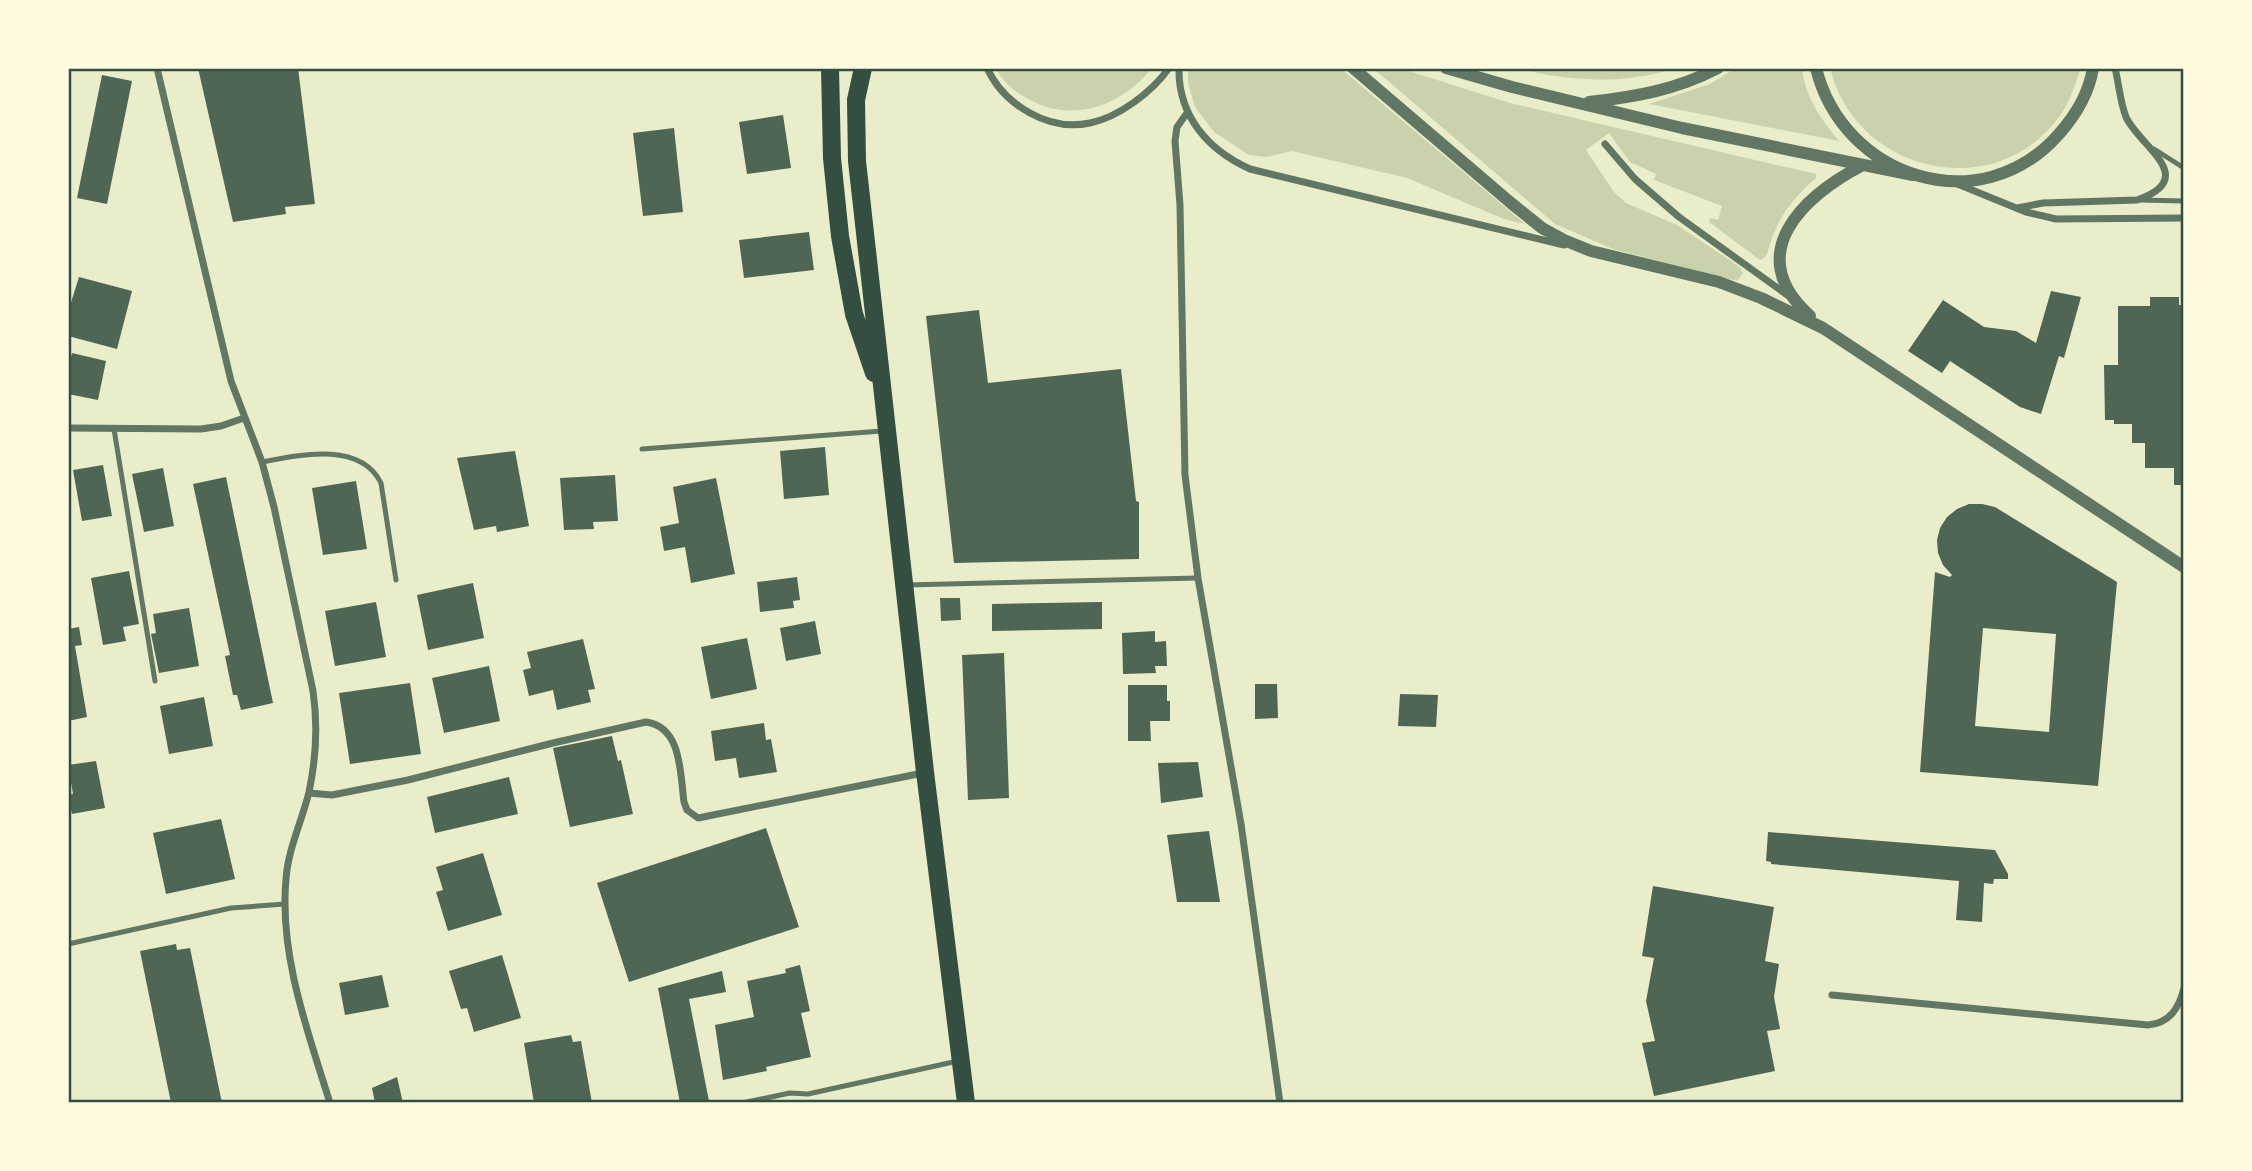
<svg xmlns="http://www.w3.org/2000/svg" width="2252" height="1171" font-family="'Libre Baskerville',serif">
<rect width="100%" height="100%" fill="#e9edc9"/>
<path fill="#cad2ad" d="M 996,68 L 1152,68 C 1124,103 1079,122 1036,103 C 1019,95 1005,86 996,68 Z
M 1188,68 L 1340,68 L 1525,224 L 1504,219 L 1407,178 L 1292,151 L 1267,157 L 1249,155 L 1214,132 L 1195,107 L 1188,83 Z
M 1373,68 L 1399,68 L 1510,103 L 1816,174 L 1816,178 C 1788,203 1777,219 1767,254 L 1763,259 L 1760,260 L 1709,222 L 1710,218 L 1718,220 L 1722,206 L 1654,180 L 1656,174 L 1630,162 L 1609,133 L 1586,150 L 1614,192 L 1626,203 L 1677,225 L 1740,267 L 1743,273 L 1738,280 L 1733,280 L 1613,249 L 1555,224 Z
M 1517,68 L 1675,68 C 1626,85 1567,82 1517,68 Z
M 1736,68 L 1802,68 C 1805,97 1821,119 1839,141 L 1649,104 L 1710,84 Z
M 1830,68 L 2081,68 C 2075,85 2070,102 2059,117 C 1994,205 1856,173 1830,68 Z"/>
<path fill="#4f6655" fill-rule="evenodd" d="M 198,68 L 298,68 L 315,204 L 285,207 L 286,214 L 233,222 Z
M 102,75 L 132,81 L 107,204 L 77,198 Z
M 783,115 L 791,168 L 747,174 L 739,122 Z
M 674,128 L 683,212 L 643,216 L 633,133 Z
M 809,232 L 814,270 L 744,278 L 739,240 Z
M 79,277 L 132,291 L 117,349 L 68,336 L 68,312 Z
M 2051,291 L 2081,297 L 2064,358 L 2059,356 L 2041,414 L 2020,407 L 1950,361 L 1942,373 L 1908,351 L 1943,300 L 1984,327 L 2016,331 L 2036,343 Z
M 2150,297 L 2179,297 L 2179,305 L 2184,305 L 2184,485 L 2174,485 L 2174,468 L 2145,468 L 2145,443 L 2132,443 L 2132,424 L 2114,424 L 2114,420 L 2105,420 L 2104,365 L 2118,365 L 2118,306 L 2150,306 Z
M 979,310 L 988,383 L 1121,369 L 1136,501 L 1139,502 L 1139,559 L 954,563 L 926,316 Z
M 72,353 L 106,361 L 98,400 L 68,394 L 68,370 Z
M 825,447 L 829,495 L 784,499 L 780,451 Z
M 515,451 L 529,526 L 497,532 L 496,526 L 474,530 L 457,458 Z
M 103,465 L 112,516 L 82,521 L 73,470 Z
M 163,468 L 174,526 L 144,532 L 132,474 Z
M 615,475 L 618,521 L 593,522 L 594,529 L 564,530 L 560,478 Z
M 226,477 L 273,703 L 241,710 L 237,695 L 233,695 L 225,656 L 230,655 L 193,484 Z
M 716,478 L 735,574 L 691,583 L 685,547 L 664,551 L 660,527 L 679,523 L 673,487 Z
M 356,481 L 367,549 L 323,555 L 312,488 Z
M 1969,504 L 1982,504 L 1995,507 L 2117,582 L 2098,786 L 1920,772 L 1935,572 L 1950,577 L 1952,575 L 1943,565 L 1938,553 L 1937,540 L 1940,528 L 1947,517 L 1957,509 ZM 1983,628 L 2056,634 L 2049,732 L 1975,726 Z
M 129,571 L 139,624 L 123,627 L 126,641 L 103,645 L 91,578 Z
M 797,577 L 800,600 L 793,601 L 794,608 L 760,612 L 757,582 Z
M 473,583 L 484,638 L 428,650 L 417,595 Z
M 940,598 L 960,598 L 961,620 L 941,621 Z
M 376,602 L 386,657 L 335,666 L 325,611 Z
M 1102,602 L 1102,629 L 992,631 L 992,604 Z
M 189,608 L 199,666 L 159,673 L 151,634 L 156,633 L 153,614 Z
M 815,621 L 821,654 L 786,661 L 780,628 Z
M 79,627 L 82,645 L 75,646 L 87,717 L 68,721 L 68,629 Z
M 1155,631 L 1155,642 L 1166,641 L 1167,666 L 1155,666 L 1156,673 L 1123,674 L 1122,633 Z
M 747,638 L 757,689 L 711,699 L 701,647 Z
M 583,639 L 595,689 L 588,690 L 591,702 L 557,710 L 553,690 L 529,696 L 523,670 L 531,668 L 527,652 Z
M 1004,653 L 1009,798 L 968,800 L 962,655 Z
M 489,666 L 500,721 L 444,733 L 432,678 Z
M 410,683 L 421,754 L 350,764 L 339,693 Z
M 1255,684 L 1277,684 L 1278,718 L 1255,719 Z
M 1128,685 L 1167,685 L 1167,701 L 1170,701 L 1170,721 L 1150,721 L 1151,741 L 1128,741 Z
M 1400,694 L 1438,695 L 1436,727 L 1398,726 Z
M 204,697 L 213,746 L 169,754 L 160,706 Z
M 764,723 L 766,740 L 771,739 L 777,772 L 739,778 L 736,758 L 715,761 L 711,731 Z
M 612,736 L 618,761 L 621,760 L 633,814 L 570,827 L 553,748 Z
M 96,761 L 105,808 L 72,814 L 68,795 L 73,794 L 68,765 Z
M 1198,762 L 1203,797 L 1161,803 L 1158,763 Z
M 509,777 L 518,814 L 435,833 L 427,797 Z
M 221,819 L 235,879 L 166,894 L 153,833 Z
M 766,828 L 799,927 L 629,982 L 597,883 Z
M 1209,831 L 1220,902 L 1177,902 L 1167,835 Z
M 1768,832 L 1995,850 L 2008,874 L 2008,879 L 1994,879 L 1993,884 L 1984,883 L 1982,922 L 1956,920 L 1959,881 L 1771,864 L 1771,862 L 1766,861 Z
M 483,853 L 502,915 L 448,931 L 436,892 L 443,890 L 436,867 Z
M 1653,886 L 1774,907 L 1765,961 L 1779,964 L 1774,997 L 1780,1029 L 1767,1031 L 1775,1071 L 1654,1096 L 1642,1043 L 1655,1041 L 1646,1001 L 1654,958 L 1642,956 Z
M 176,944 L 177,950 L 190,948 L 222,1103 L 171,1103 L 140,951 Z
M 502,955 L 521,1018 L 474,1032 L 467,1008 L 461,1009 L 449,971 Z
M 800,965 L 810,1011 L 801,1013 L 811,1057 L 766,1067 L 767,1071 L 723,1080 L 715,1025 L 754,1017 L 747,981 L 786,973 L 785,969 Z
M 722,971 L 726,992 L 689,999 L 709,1101 L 680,1103 L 658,988 Z
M 382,975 L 389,1007 L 345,1015 L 339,983 Z
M 571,1035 L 573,1042 L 581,1041 L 592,1103 L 534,1103 L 524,1043 Z
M 397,1077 L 403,1103 L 375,1103 L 372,1088 Z"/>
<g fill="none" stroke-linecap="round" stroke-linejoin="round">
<path stroke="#617663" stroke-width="5" d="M 2154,149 L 2184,168
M 2140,200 L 2184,201
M 114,429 L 155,681
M 642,449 L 882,431
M 262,462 C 299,455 360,441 381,483 L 396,580
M 906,585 L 1198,578
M 68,944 L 231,908 L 285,904
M 742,1103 L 790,1093 L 808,1094 L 958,1061"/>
<path stroke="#617663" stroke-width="7" d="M 157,68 L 231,381 L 262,462 L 274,507 L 313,691 C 318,725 316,759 309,792 C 302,821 288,849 286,879 C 279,955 308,1032 330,1103
M 987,68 C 1004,105 1049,132 1090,123 C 1119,117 1152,92 1169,68
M 1179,68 C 1178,116 1208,150 1250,169 L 1564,245
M 1187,113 L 1177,127 L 1175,141 L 1180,205 L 1185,475 L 1198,578 L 1241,824 L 1280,1103
M 1605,144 L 1635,179 L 1679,217 L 1790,297
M 1955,183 L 2026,212 L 2056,219 L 2184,218
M 2017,208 L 2043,203 L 2137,200 C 2201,178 2139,146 2126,117 C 2120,102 2119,84 2115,68
M 68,428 L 201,429 L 221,426 L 244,418
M 309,793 L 332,795 L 408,780 L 553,743 L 646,722 C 682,727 680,773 684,802 L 687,810 L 698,818 L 923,773
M 1832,995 L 2148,1025 C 2170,1023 2179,1008 2184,988"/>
<path stroke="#617663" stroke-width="12" d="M 1353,68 L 1511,203 L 1542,228 L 1564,240 L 1591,251 L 1719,282 L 1761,298 L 1823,328 L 2184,567
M 1446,68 L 1512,87 L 1682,128 L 1913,175
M 1816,68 C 1843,178 1981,223 2059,134 C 2075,116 2089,93 2093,68
M 1589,102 C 1635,97 1676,90 1718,68
M 1810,316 C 1741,254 1803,196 1863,165"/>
<path stroke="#344e41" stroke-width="18" d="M 830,68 L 832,158 L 840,236 L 854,314 L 874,373
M 863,68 L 856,100 L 857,161 L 925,772 L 966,1103"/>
</g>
<rect width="2252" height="1171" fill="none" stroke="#fefae0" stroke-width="140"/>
<rect x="70" y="70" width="2112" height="1031" fill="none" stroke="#344e41" stroke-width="2.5"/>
</svg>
